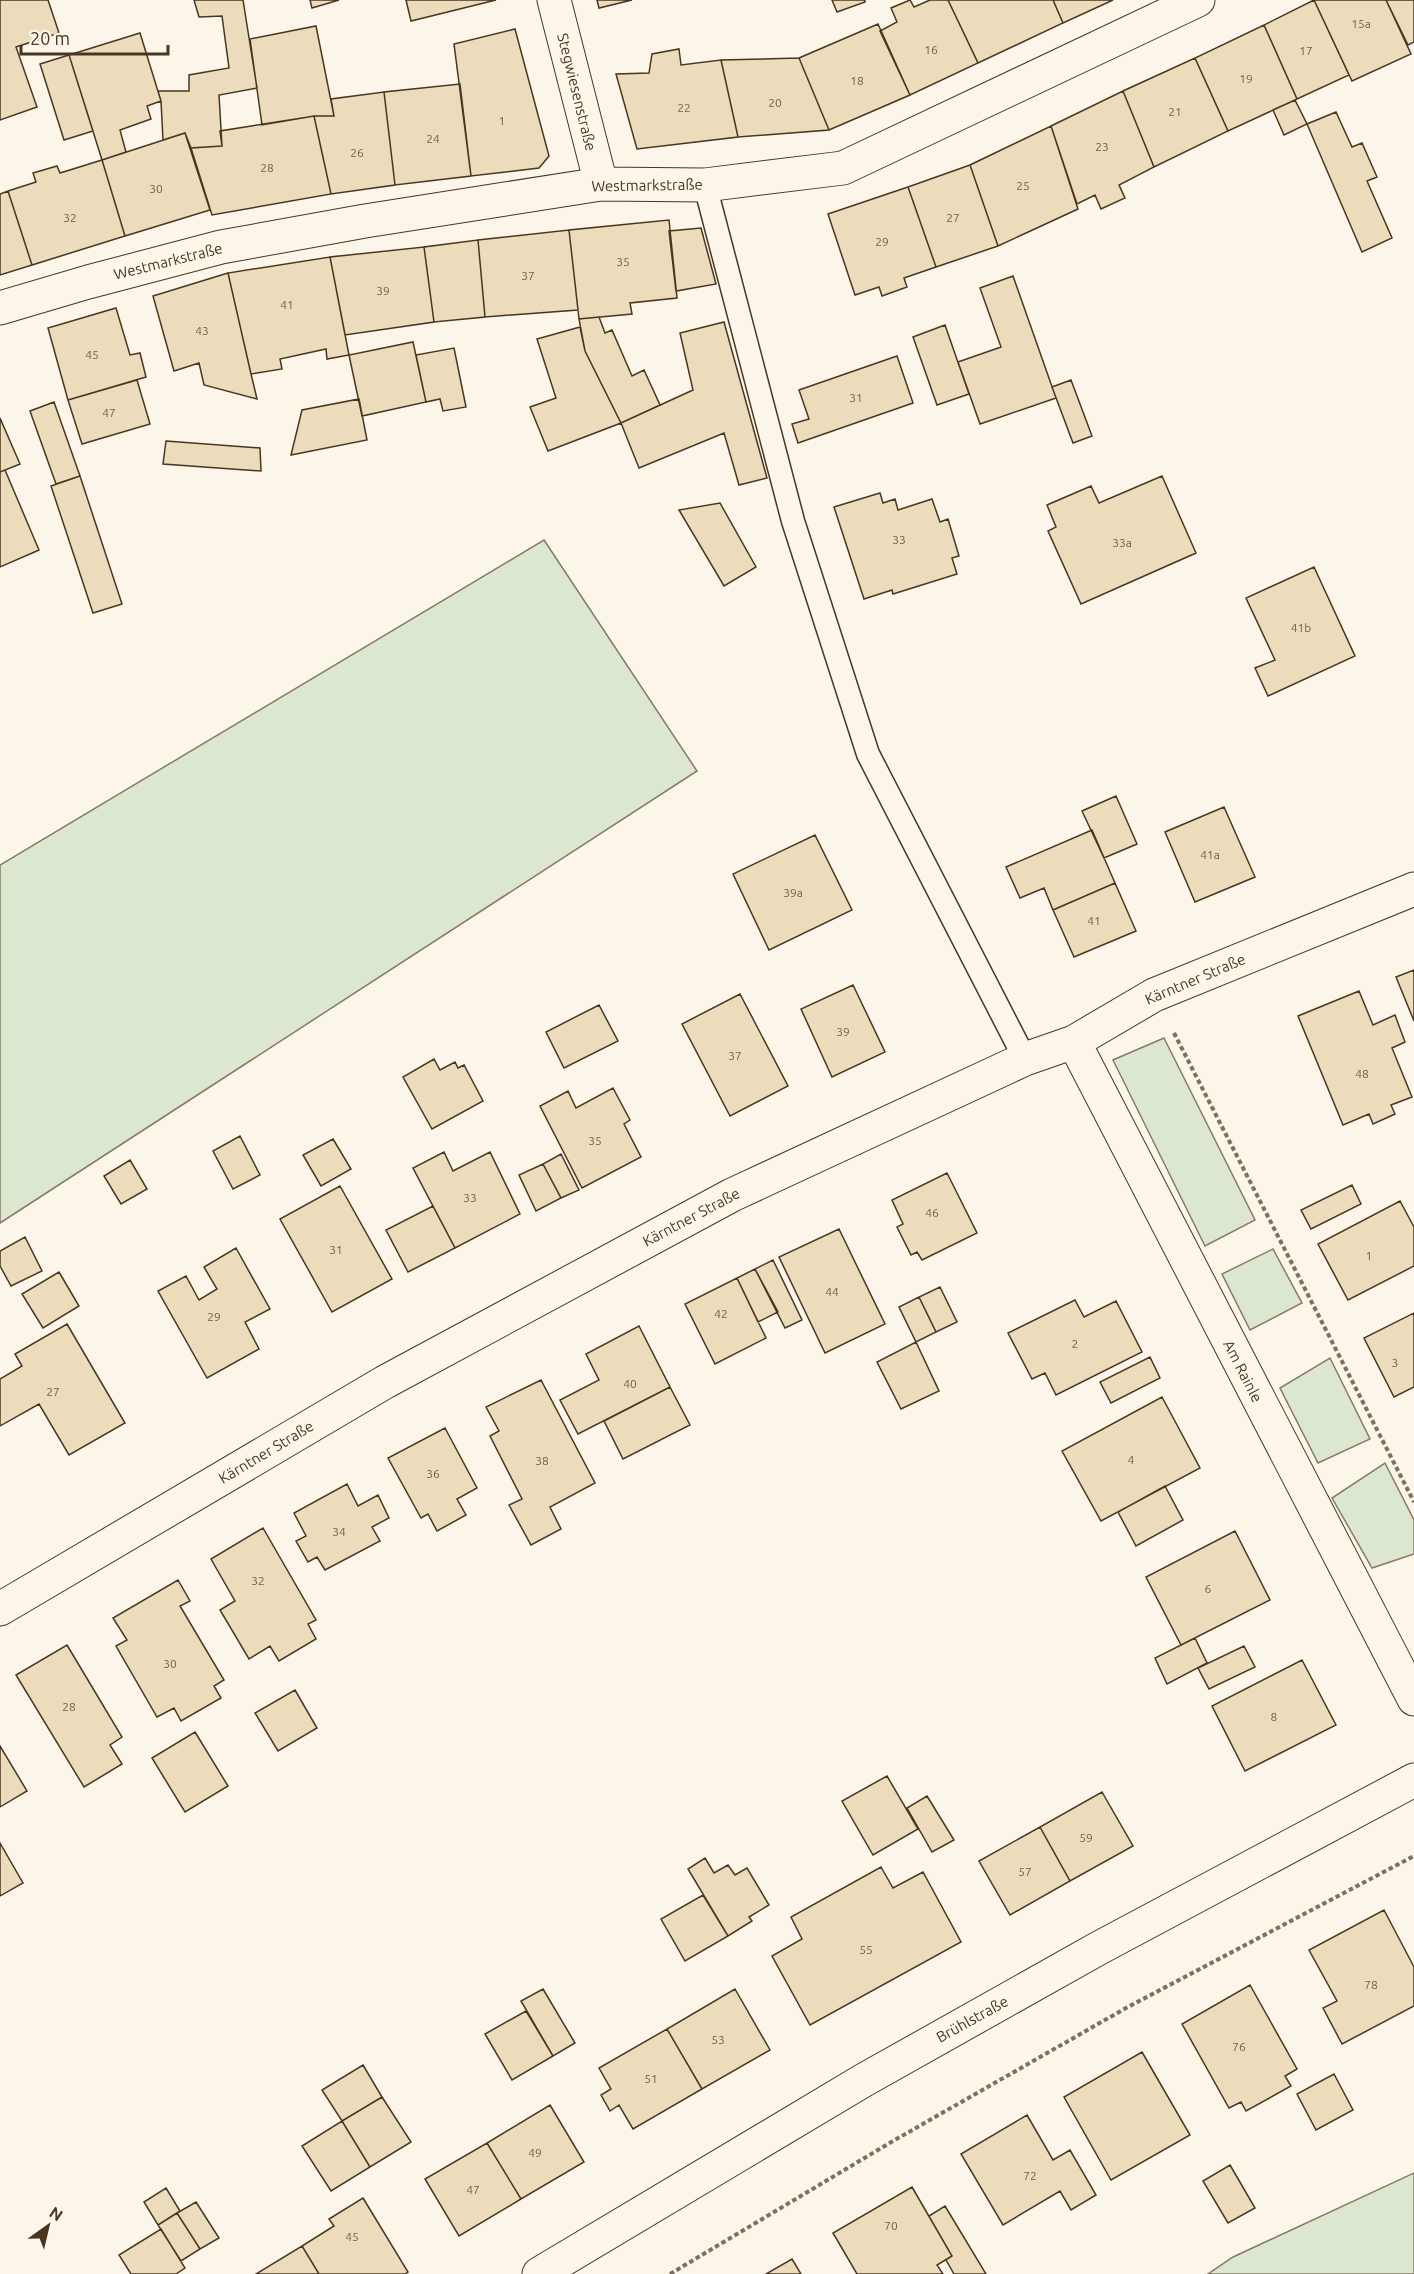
<svg xmlns="http://www.w3.org/2000/svg" width="1414" height="2274" font-family="Ubuntu,sans-serif">
<rect width="100%" height="100%" fill="#fbf6e9"/>
<path fill="#dce7d0" stroke="#887966" stroke-width="1.5" d="M 544,540 L 697,771 L 0,1223 L 0,865 Z
M 1164,1038 L 1255,1220 L 1205,1246 L 1113,1060 Z
M 1273,1249 L 1302,1303 L 1250,1330 L 1222,1274 Z
M 1330,1358 L 1370,1439 L 1318,1463 L 1280,1388 Z
M 1385,1463 L 1414,1520 L 1414,1554 L 1372,1568 L 1332,1498 Z
M 1414,2173 L 1414,2274 L 1208,2274 L 1233,2257 Z"/>
<path fill="#ecdcbc" stroke="#4a3520" stroke-width="1.5" d="M 0,0 L 48,0 L 59,33 L 16,47 L 37,107 L 0,120 Z
M 194,0 L 243,0 L 257,88 L 219,95 L 222,146 L 191,148 L 185,133 L 163,140 L 161,101 L 158,91 L 189,91 L 189,75 L 229,68 L 222,16 L 199,17 Z
M 310,0 L 339,0 L 312,8 Z
M 406,0 L 496,0 L 411,21 Z
M 597,0 L 632,0 L 599,8 Z
M 832,0 L 865,0 L 865,2 L 837,12 Z
M 910,0 L 914,7 L 930,0 L 948,0 L 978,63 L 910,95 L 880,31 L 897,22 L 891,8 Z
M 948,0 L 1053,0 L 1063,23 L 978,63 Z
M 1053,0 L 1113,0 L 1063,23 Z
M 1314,0 L 1386,0 L 1411,54 L 1352,81 Z
M 1314,0 L 1349,75 L 1297,99 L 1264,25 Z
M 1386,0 L 1414,0 L 1414,42 L 1408,45 Z
M 878,24 L 910,95 L 829,130 L 799,58 Z
M 1264,25 L 1297,99 L 1228,131 L 1195,58 Z
M 316,26 L 334,116 L 314,116 L 262,125 L 250,39 Z
M 515,29 L 549,156 L 539,168 L 471,176 L 454,44 Z
M 140,33 L 161,101 L 147,106 L 151,119 L 120,130 L 126,152 L 102,160 L 69,55 Z
M 679,49 L 681,65 L 721,60 L 738,137 L 637,149 L 616,74 L 649,73 L 652,54 Z
M 69,55 L 93,131 L 64,140 L 40,64 Z
M 799,58 L 829,130 L 738,137 L 721,60 Z
M 1195,58 L 1228,131 L 1154,167 L 1123,91 Z
M 460,84 L 471,176 L 395,185 L 384,92 Z
M 1123,91 L 1154,167 L 1119,185 L 1125,198 L 1101,209 L 1095,195 L 1077,204 L 1051,126 Z
M 384,92 L 395,185 L 331,194 L 314,116 L 334,116 L 331,99 Z
M 1295,100 L 1307,124 L 1284,135 L 1273,110 Z
M 1336,112 L 1352,147 L 1362,143 L 1377,177 L 1367,181 L 1392,238 L 1362,252 L 1307,124 Z
M 314,116 L 331,194 L 212,215 L 191,148 L 222,146 L 220,131 Z
M 1051,126 L 1078,209 L 998,246 L 970,165 Z
M 185,133 L 210,210 L 125,236 L 102,160 Z
M 102,160 L 125,236 L 32,265 L 8,191 L 36,182 L 33,173 L 57,166 L 60,173 Z
M 970,165 L 998,246 L 936,267 L 908,187 Z
M 908,187 L 936,267 L 904,278 L 907,287 L 882,296 L 879,287 L 855,295 L 828,214 Z
M 8,191 L 32,265 L 0,275 L 0,194 Z
M 669,220 L 677,298 L 630,303 L 632,314 L 579,319 L 569,230 Z
M 701,228 L 716,284 L 676,291 L 669,231 Z
M 569,230 L 578,310 L 485,317 L 478,240 Z
M 478,240 L 485,317 L 434,322 L 424,247 Z
M 424,247 L 434,322 L 345,335 L 330,257 Z
M 330,257 L 349,355 L 327,359 L 326,349 L 280,359 L 282,369 L 251,374 L 228,273 Z
M 228,273 L 251,374 L 257,399 L 204,385 L 199,363 L 174,371 L 153,296 Z
M 1013,276 L 1056,398 L 980,424 L 958,362 L 1001,347 L 980,288 Z
M 116,308 L 130,355 L 140,353 L 146,377 L 68,400 L 48,328 Z
M 599,317 L 605,333 L 612,330 L 632,376 L 644,370 L 660,405 L 621,423 L 585,351 L 579,319 Z
M 724,322 L 767,478 L 739,485 L 724,433 L 639,468 L 621,423 L 693,390 L 680,333 Z
M 945,325 L 969,394 L 937,405 L 913,337 Z
M 580,327 L 585,351 L 621,423 L 548,451 L 530,407 L 556,398 L 537,339 Z
M 413,342 L 426,402 L 362,416 L 349,355 Z
M 454,348 L 466,407 L 443,411 L 440,399 L 426,402 L 416,355 Z
M 897,356 L 913,403 L 798,443 L 792,424 L 809,419 L 799,390 Z
M 137,380 L 150,424 L 82,444 L 68,400 Z
M 1071,380 L 1092,436 L 1073,443 L 1052,387 Z
M 359,399 L 367,440 L 291,455 L 302,410 Z
M 54,402 L 80,476 L 56,484 L 30,411 Z
M 0,418 L 20,464 L 0,472 Z
M 166,441 L 260,448 L 261,471 L 163,464 Z
M 5,470 L 39,550 L 0,567 L 0,472 Z
M 80,476 L 122,604 L 93,613 L 51,486 Z
M 1162,476 L 1196,553 L 1081,604 L 1048,531 L 1056,527 L 1047,505 L 1091,486 L 1099,503 Z
M 880,493 L 883,503 L 895,499 L 898,510 L 932,499 L 940,522 L 948,519 L 959,556 L 952,558 L 957,574 L 893,594 L 892,590 L 864,599 L 834,507 Z
M 720,503 L 756,567 L 724,586 L 679,510 Z
M 1314,567 L 1355,656 L 1268,696 L 1255,668 L 1275,660 L 1246,598 Z
M 1116,796 L 1137,844 L 1104,858 L 1082,811 Z
M 1224,807 L 1255,877 L 1195,902 L 1165,832 Z
M 1092,830 L 1115,883 L 1053,910 L 1044,888 L 1020,898 L 1006,867 Z
M 815,835 L 852,910 L 769,950 L 733,874 Z
M 1115,883 L 1136,931 L 1074,957 L 1053,910 Z
M 1414,970 L 1414,1021 L 1396,977 Z
M 853,985 L 885,1052 L 832,1077 L 801,1009 Z
M 1359,991 L 1373,1025 L 1395,1015 L 1405,1042 L 1392,1048 L 1412,1097 L 1391,1105 L 1395,1114 L 1373,1124 L 1369,1114 L 1343,1125 L 1298,1016 Z
M 740,994 L 788,1086 L 730,1116 L 682,1024 Z
M 599,1005 L 618,1041 L 564,1068 L 546,1032 Z
M 434,1059 L 440,1070 L 455,1062 L 458,1068 L 464,1065 L 483,1101 L 432,1129 L 403,1077 Z
M 613,1088 L 630,1120 L 624,1124 L 641,1157 L 582,1188 L 540,1106 L 568,1091 L 576,1108 Z
M 240,1136 L 260,1175 L 233,1189 L 213,1151 Z
M 333,1139 L 351,1169 L 321,1186 L 303,1155 Z
M 444,1152 L 453,1171 L 490,1152 L 520,1214 L 455,1248 L 413,1168 Z
M 561,1154 L 579,1190 L 561,1198 L 543,1164 Z
M 130,1160 L 147,1189 L 121,1204 L 104,1176 Z
M 543,1164 L 561,1198 L 536,1211 L 519,1175 Z
M 947,1173 L 977,1233 L 922,1260 L 917,1252 L 911,1255 L 897,1227 L 903,1224 L 892,1200 Z
M 1352,1185 L 1361,1204 L 1311,1229 L 1301,1210 Z
M 340,1186 L 392,1279 L 332,1312 L 280,1219 Z
M 1400,1201 L 1414,1227 L 1414,1266 L 1348,1300 L 1318,1244 Z
M 433,1206 L 455,1248 L 408,1272 L 386,1230 Z
M 839,1229 L 885,1324 L 825,1353 L 779,1257 Z
M 25,1237 L 42,1271 L 11,1286 L 0,1266 L 0,1251 Z
M 236,1248 L 270,1309 L 245,1322 L 259,1349 L 207,1378 L 158,1291 L 186,1276 L 199,1300 L 217,1289 L 204,1267 Z
M 773,1260 L 802,1320 L 785,1328 L 755,1269 Z
M 755,1269 L 778,1312 L 758,1322 L 737,1278 Z
M 59,1272 L 79,1306 L 43,1328 L 22,1294 Z
M 737,1278 L 766,1338 L 715,1364 L 685,1304 Z
M 940,1287 L 957,1322 L 936,1332 L 919,1297 Z
M 919,1297 L 936,1332 L 916,1342 L 899,1307 Z
M 1075,1300 L 1084,1317 L 1116,1301 L 1142,1352 L 1056,1395 L 1045,1373 L 1032,1379 L 1008,1333 Z
M 1414,1313 L 1414,1387 L 1394,1397 L 1364,1338 Z
M 67,1324 L 125,1423 L 69,1455 L 39,1404 L 0,1426 L 0,1379 L 22,1366 L 15,1354 Z
M 639,1326 L 670,1387 L 578,1434 L 560,1400 L 599,1380 L 586,1354 Z
M 916,1342 L 939,1391 L 901,1409 L 877,1362 Z
M 1150,1357 L 1160,1378 L 1111,1403 L 1100,1382 Z
M 541,1380 L 595,1483 L 550,1507 L 561,1529 L 531,1545 L 509,1505 L 522,1499 L 490,1436 L 499,1431 L 486,1407 Z
M 670,1387 L 690,1425 L 623,1459 L 604,1421 Z
M 1162,1397 L 1200,1468 L 1101,1521 L 1062,1451 Z
M 445,1428 L 477,1488 L 457,1499 L 466,1515 L 437,1531 L 428,1514 L 421,1518 L 388,1458 Z
M 347,1484 L 358,1506 L 378,1495 L 389,1518 L 372,1527 L 380,1541 L 325,1570 L 317,1557 L 308,1562 L 296,1541 L 306,1536 L 294,1513 Z
M 1165,1486 L 1183,1520 L 1136,1546 L 1118,1512 Z
M 263,1528 L 316,1620 L 308,1624 L 316,1639 L 279,1661 L 270,1646 L 249,1659 L 220,1610 L 235,1601 L 211,1559 Z
M 1235,1531 L 1270,1600 L 1181,1645 L 1146,1577 Z
M 178,1580 L 190,1601 L 180,1606 L 224,1680 L 214,1686 L 221,1698 L 181,1721 L 174,1708 L 157,1717 L 116,1646 L 127,1640 L 113,1618 Z
M 1195,1638 L 1207,1663 L 1167,1684 L 1155,1658 Z
M 67,1645 L 122,1737 L 110,1745 L 122,1764 L 84,1787 L 16,1675 Z
M 1244,1646 L 1255,1667 L 1209,1689 L 1198,1668 Z
M 1302,1660 L 1336,1725 L 1245,1771 L 1212,1706 Z
M 295,1690 L 317,1728 L 278,1751 L 255,1713 Z
M 195,1732 L 228,1786 L 185,1812 L 152,1758 Z
M 0,1746 L 27,1791 L 0,1807 Z
M 887,1776 L 918,1829 L 873,1855 L 842,1801 Z
M 1102,1792 L 1133,1846 L 1070,1881 L 1040,1827 Z
M 927,1796 L 954,1840 L 932,1852 L 907,1808 Z
M 1040,1827 L 1070,1881 L 1010,1915 L 979,1861 Z
M 0,1843 L 23,1883 L 0,1896 Z
M 705,1858 L 714,1873 L 728,1865 L 735,1875 L 747,1868 L 769,1905 L 749,1917 L 752,1921 L 728,1936 L 688,1869 Z
M 881,1867 L 893,1888 L 923,1872 L 961,1942 L 810,2025 L 772,1956 L 802,1939 L 791,1917 Z
M 703,1895 L 728,1936 L 685,1961 L 661,1919 Z
M 1384,1910 L 1414,1967 L 1414,2006 L 1342,2044 L 1323,2008 L 1337,2001 L 1309,1950 Z
M 1250,1985 L 1297,2069 L 1285,2076 L 1291,2086 L 1246,2111 L 1241,2102 L 1229,2108 L 1182,2024 Z
M 543,1989 L 575,2043 L 553,2056 L 521,2001 Z
M 735,1989 L 770,2050 L 702,2089 L 667,2029 Z
M 526,2011 L 553,2056 L 512,2080 L 485,2034 Z
M 667,2029 L 702,2089 L 633,2129 L 619,2105 L 610,2111 L 601,2095 L 611,2089 L 599,2068 Z
M 1142,2052 L 1190,2135 L 1111,2180 L 1064,2097 Z
M 363,2065 L 382,2097 L 342,2121 L 322,2090 Z
M 1334,2074 L 1353,2110 L 1316,2130 L 1297,2094 Z
M 382,2097 L 411,2142 L 370,2167 L 342,2121 Z
M 550,2105 L 584,2162 L 521,2199 L 487,2143 Z
M 1027,2115 L 1053,2160 L 1070,2150 L 1096,2195 L 1071,2210 L 1060,2191 L 1003,2225 L 961,2154 Z
M 342,2121 L 370,2167 L 331,2191 L 302,2146 Z
M 487,2143 L 521,2199 L 459,2236 L 425,2179 Z
M 1230,2165 L 1255,2208 L 1228,2223 L 1203,2181 Z
M 912,2187 L 952,2256 L 937,2265 L 943,2274 L 857,2274 L 833,2233 Z
M 166,2188 L 180,2211 L 158,2225 L 144,2202 Z
M 363,2198 L 408,2272 L 405,2274 L 319,2274 L 302,2246 L 334,2226 L 329,2219 Z
M 196,2202 L 219,2238 L 200,2249 L 177,2213 Z
M 945,2206 L 986,2274 L 954,2274 L 946,2260 L 952,2256 L 929,2216 Z
M 177,2213 L 200,2249 L 181,2261 L 158,2225 Z
M 161,2229 L 185,2268 L 176,2274 L 131,2274 L 119,2255 Z
M 302,2246 L 319,2274 L 256,2274 Z
M 792,2259 L 801,2274 L 766,2274 Z"/>
<g fill="none" stroke-linecap="round" stroke-linejoin="round">
<defs>
<path id="lane" d="M 705,185 L 793,521 L 868,754 L 1025,1059"/>
<path id="street" d="M 554,0 L 601,184
M 0,308 L 88,282 L 221,247 L 365,221 L 601,184 L 705,185 L 843,168 L 1198,0
M 1074,1042 L 1414,1699
M 0,1609 L 385,1382 L 732,1195 L 1025,1059 L 1074,1042 L 1154,995 L 1414,889"/>
<path id="secondary" d="M 539,2274 L 864,2080 L 1099,1948 L 1414,1780"/>
</defs>
<use href="#lane" stroke="#4a3520" stroke-width="25"/>
<use href="#street" stroke="#4a3520" stroke-width="35"/>
<use href="#secondary" stroke="#4a3520" stroke-width="35"/>
<path stroke="#7f6f5c" stroke-width="4" stroke-dasharray="4.5 3" stroke-linecap="butt" d="M 1174,1033 L 1414,1502
M 670,2274 L 893,2141 L 1126,2008 L 1414,1856"/>
<use href="#lane" stroke="#fbf6e9" stroke-width="22"/>
<use href="#street" stroke="#fbf6e9" stroke-width="33"/>
<use href="#secondary" stroke="#fbf6e9" stroke-width="33"/>
</g>
<g text-anchor="middle" dominant-baseline="central" stroke-width="4.5" stroke-linejoin="round" paint-order="stroke">
<g font-size="12" fill="#725f47">
<text x="1361" y="23">15a</text>
<text x="931" y="49">16</text>
<text x="1306" y="50">17</text>
<text x="1246" y="78">19</text>
<text x="857" y="80">18</text>
<text x="775" y="102">20</text>
<text x="684" y="107">22</text>
<text x="1175" y="111">21</text>
<text x="502" y="120">1</text>
<text x="433" y="138">24</text>
<text x="1102" y="146">23</text>
<text x="357" y="152">26</text>
<text x="267" y="167">28</text>
<text x="1023" y="185">25</text>
<text x="156" y="188">30</text>
<text x="70" y="217">32</text>
<text x="953" y="217">27</text>
<text x="882" y="241">29</text>
<text x="623" y="261">35</text>
<text x="528" y="275">37</text>
<text x="383" y="290">39</text>
<text x="287" y="304">41</text>
<text x="202" y="330">43</text>
<text x="92" y="354">45</text>
<text x="856" y="397">31</text>
<text x="109" y="412">47</text>
<text x="899" y="539">33</text>
<text x="1122" y="542">33a</text>
<text x="1301" y="627">41b</text>
<text x="1210" y="854">41a</text>
<text x="793" y="892">39a</text>
<text x="1094" y="920">41</text>
<text x="843" y="1031">39</text>
<text x="735" y="1055">37</text>
<text x="1362" y="1073">48</text>
<text x="595" y="1140">35</text>
<text x="470" y="1197">33</text>
<text x="932" y="1212">46</text>
<text x="336" y="1249">31</text>
<text x="1369" y="1255">1</text>
<text x="832" y="1291">44</text>
<text x="721" y="1313">42</text>
<text x="214" y="1316">29</text>
<text x="1075" y="1343">2</text>
<text x="1395" y="1362">3</text>
<text x="630" y="1383">40</text>
<text x="53" y="1391">27</text>
<text x="1131" y="1459">4</text>
<text x="542" y="1460">38</text>
<text x="433" y="1473">36</text>
<text x="339" y="1531">34</text>
<text x="258" y="1580">32</text>
<text x="1208" y="1588">6</text>
<text x="170" y="1663">30</text>
<text x="69" y="1706">28</text>
<text x="1274" y="1716">8</text>
<text x="1086" y="1837">59</text>
<text x="1025" y="1871">57</text>
<text x="866" y="1949">55</text>
<text x="1371" y="1984">78</text>
<text x="718" y="2039">53</text>
<text x="1239" y="2046">76</text>
<text x="651" y="2078">51</text>
<text x="535" y="2152">49</text>
<text x="1030" y="2175">72</text>
<text x="473" y="2189">47</text>
<text x="891" y="2225">70</text>
<text x="352" y="2236">45</text>
</g>
<g font-size="15" fill="#4a3520" stroke="#fbf6e9">
<text transform="translate(577 92) rotate(76)">Stegwiesenstraße</text>
<text transform="translate(647 185) rotate(-1)">Westmarkstraße</text>
<text transform="translate(168 261) rotate(-14)">Westmarkstraße</text>
<text transform="translate(1195 979) rotate(-23)">Kärntner Straße</text>
<text transform="translate(691 1217) rotate(-28)">Kärntner Straße</text>
<text transform="translate(1243 1371) rotate(63)">Am Rainle</text>
<text transform="translate(266 1452) rotate(-31)">Kärntner Straße</text>
<text transform="translate(972 2019) rotate(-29)">Brühlstraße</text>
</g>
</g>
<g transform="translate(48 2226) rotate(34)" stroke="#fbf6e9" stroke-width="4.5" paint-order="stroke">
<path d="M0-4.5L10 22L0 15L-10 22Z" fill="#4a3520"/>
<text y="-9" font-size="16" font-weight="bold" text-anchor="middle" fill="#4a3520">N</text>
</g>
<path d="M21 45v9h147v-9" fill="none" stroke="#4a3520" stroke-width="3"/>
<text x="30" y="45" font-size="18" fill="#4a3520" stroke="#fbf6e9" stroke-width="4.5" paint-order="stroke">20 m</text>
</svg>
